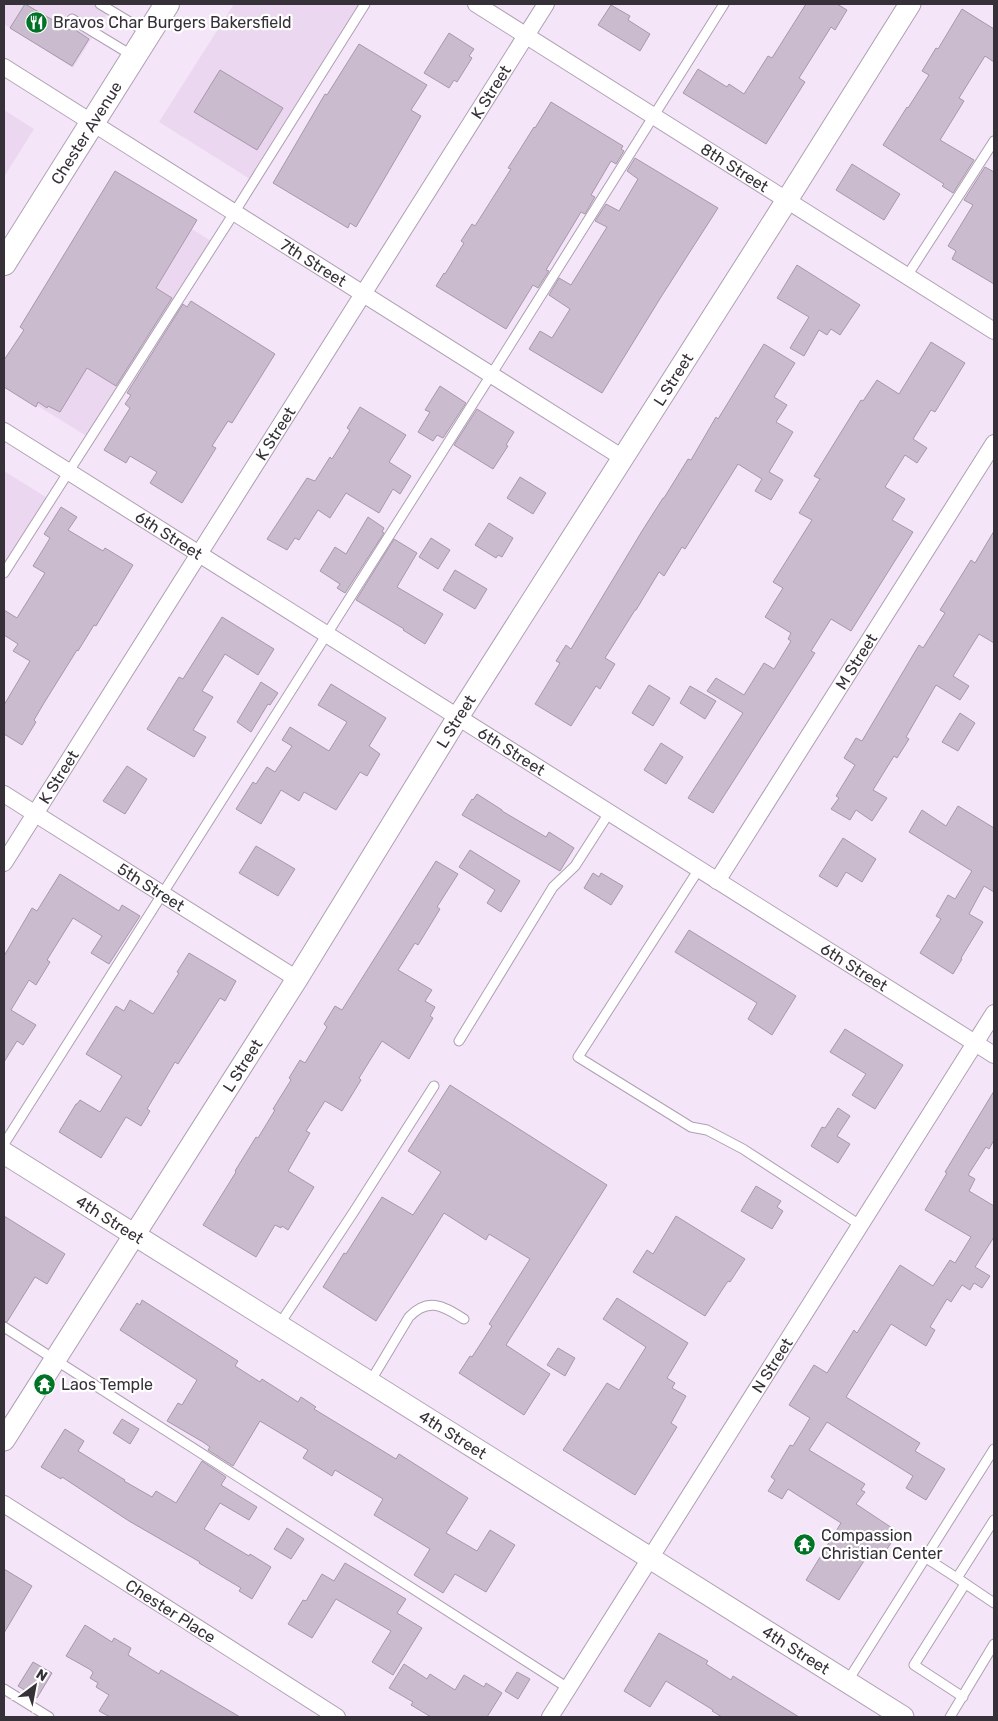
<svg xmlns="http://www.w3.org/2000/svg" width="998" height="1721" font-family="Rubik,sans-serif">
<rect width="100%" height="100%" fill="#f5e5f9"/>
<path fill="#ecd7f1" d="M 4,4 L 113,4 L 73,68 L 4,24 Z
M 234,4 L 360,4 L 250,179 L 159,122 Z
M 4,110 L 34,129 L 4,177 Z
M 120,184 L 211,241 L 88,437 L 4,385 L 4,369 Z
M 4,471 L 49,499 L 4,570 Z"/>
<path fill="#cabbce" stroke="#a798aa" d="M 25,4 L 70,30 L 71,27 L 89,39 L 72,66 L 10,28 Z
M 806,4 L 837,4 L 847,10 L 835,30 L 831,27 L 799,78 L 805,82 L 766,144 L 683,93 L 698,69 L 727,87 L 729,84 L 744,94 L 768,56 L 772,58 Z
M 611,5 L 630,16 L 628,20 L 650,34 L 640,51 L 598,25 Z
M 962,9 L 994,29 L 994,62 L 985,56 L 959,98 L 964,101 L 940,140 L 974,160 L 953,193 L 942,186 L 944,184 L 883,145 L 907,107 L 908,108 L 929,75 L 922,71 L 936,48 L 938,49 Z
M 449,33 L 474,49 L 469,56 L 472,58 L 457,82 L 454,80 L 449,88 L 424,73 Z
M 359,44 L 427,85 L 411,110 L 421,116 L 356,227 L 350,223 L 348,228 L 273,183 L 325,94 L 327,95 Z
M 220,70 L 283,108 L 257,150 L 194,112 Z
M 551,102 L 623,146 L 621,149 L 624,151 L 616,164 L 611,161 L 591,195 L 595,197 L 585,214 L 581,212 L 546,270 L 549,271 L 538,288 L 533,285 L 506,329 L 436,286 L 444,273 L 445,274 L 464,243 L 461,241 L 472,224 L 475,226 L 511,169 L 508,168 L 519,151 L 534,127 L 535,128 Z
M 635,158 L 718,208 L 661,297 L 602,393 L 529,349 L 540,331 L 552,338 L 570,309 L 549,295 L 559,278 L 571,285 L 607,227 L 595,221 L 606,204 L 619,211 L 638,179 L 627,171 Z
M 852,164 L 900,194 L 884,220 L 836,190 Z
M 985,167 L 994,172 L 994,284 L 952,259 L 956,251 L 948,246 L 973,205 L 964,200 Z
M 115,171 L 197,220 L 156,288 L 172,298 L 116,386 L 87,368 L 60,412 L 48,406 L 47,408 L 38,402 L 36,407 L 4,387 L 4,360 L 24,330 L 20,327 Z
M 797,265 L 860,305 L 840,335 L 831,329 L 827,335 L 819,330 L 804,356 L 790,348 L 809,317 L 777,298 Z
M 191,301 L 275,354 L 232,423 L 228,421 L 212,446 L 216,448 L 182,503 L 150,483 L 157,472 L 130,456 L 126,463 L 104,450 L 130,408 L 125,404 L 131,395 L 127,393 L 183,304 L 187,307 Z
M 931,342 L 965,363 L 935,412 L 931,410 L 913,439 L 927,448 L 917,463 L 905,455 L 885,487 L 905,499 L 892,520 L 913,532 L 851,631 L 831,619 L 811,651 L 815,653 L 713,813 L 688,798 L 743,713 L 707,691 L 716,678 L 744,695 L 764,663 L 774,669 L 791,641 L 788,639 L 791,633 L 765,617 L 783,588 L 773,582 L 812,520 L 799,513 L 820,479 L 814,476 L 861,400 L 863,401 L 877,380 L 899,394 Z
M 764,344 L 795,363 L 774,397 L 787,405 L 776,422 L 793,432 L 769,472 L 783,480 L 771,500 L 755,491 L 762,479 L 738,464 L 685,549 L 682,547 L 664,576 L 659,572 L 636,610 L 635,610 L 605,658 L 615,664 L 600,689 L 596,686 L 571,726 L 535,704 L 560,663 L 556,661 L 566,645 L 571,649 L 642,531 L 663,498 L 664,498 L 688,459 L 691,460 L 716,417 L 718,419 Z
M 440,386 L 466,403 L 443,438 L 437,435 L 433,441 L 418,432 L 430,412 L 425,410 Z
M 360,407 L 406,435 L 389,462 L 411,476 L 400,494 L 393,489 L 379,513 L 346,493 L 330,518 L 318,510 L 299,540 L 295,538 L 287,550 L 267,539 L 307,478 L 315,481 L 330,457 L 332,459 L 350,430 L 347,428 Z
M 477,409 L 514,432 L 506,445 L 508,446 L 493,469 L 454,445 Z
M 520,477 L 546,493 L 533,514 L 507,498 Z
M 61,507 L 77,517 L 68,530 L 103,551 L 105,548 L 133,565 L 96,626 L 94,625 L 78,651 L 77,650 L 44,703 L 34,720 L 36,722 L 22,745 L 4,734 L 4,705 L 30,661 L 13,651 L 18,644 L 4,635 L 4,610 L 17,618 L 45,573 L 33,566 L 50,538 L 44,534 Z
M 368,517 L 384,528 L 382,532 L 384,533 L 345,593 L 337,588 L 340,584 L 320,571 L 335,547 L 346,554 Z
M 489,523 L 513,538 L 502,557 L 498,555 L 496,558 L 475,545 Z
M 994,531 L 994,643 L 979,634 L 953,676 L 969,686 L 960,700 L 936,685 L 906,737 L 909,739 L 897,758 L 894,756 L 873,790 L 887,798 L 872,821 L 856,810 L 850,820 L 831,809 L 839,798 L 836,796 L 855,765 L 844,758 L 856,738 L 862,741 L 919,645 L 923,648 L 945,613 L 940,610 L 971,560 L 975,563 Z
M 431,538 L 450,550 L 438,569 L 419,557 Z
M 394,539 L 417,553 L 397,587 L 443,614 L 425,644 L 403,630 L 404,629 L 356,600 Z
M 455,570 L 487,589 L 475,609 L 443,590 Z
M 222,617 L 274,649 L 258,675 L 225,654 L 202,691 L 213,697 L 193,730 L 206,737 L 194,757 L 147,729 L 179,677 L 183,679 Z
M 261,682 L 278,693 L 270,705 L 268,704 L 251,732 L 237,722 Z
M 331,684 L 386,718 L 369,746 L 380,754 L 367,776 L 360,772 L 336,810 L 304,792 L 299,801 L 281,790 L 261,824 L 236,809 L 253,782 L 256,784 L 267,767 L 275,772 L 292,746 L 282,740 L 290,727 L 329,751 L 347,722 L 318,705 Z
M 649,685 L 670,698 L 653,726 L 632,713 Z
M 690,686 L 716,701 L 705,719 L 680,703 Z
M 960,713 L 975,723 L 958,751 L 942,742 Z
M 661,743 L 683,757 L 666,784 L 644,770 Z
M 127,766 L 147,779 L 125,814 L 103,801 Z
M 477,794 L 502,810 L 502,811 L 546,837 L 549,832 L 574,848 L 560,871 L 462,815 L 472,799 L 473,800 Z
M 958,806 L 994,828 L 994,892 L 984,886 L 969,914 L 983,922 L 961,958 L 962,959 L 953,974 L 920,953 L 941,919 L 936,916 L 948,895 L 955,899 L 972,871 L 909,832 L 922,810 L 946,826 Z
M 843,838 L 876,859 L 862,882 L 846,872 L 837,887 L 819,876 Z
M 256,846 L 295,869 L 278,896 L 239,873 Z
M 470,850 L 520,881 L 501,912 L 487,903 L 495,890 L 459,867 Z
M 436,861 L 458,874 L 437,907 L 440,909 L 418,945 L 415,943 L 398,970 L 432,990 L 425,1001 L 435,1007 L 430,1016 L 433,1018 L 409,1059 L 382,1041 L 359,1078 L 361,1080 L 342,1111 L 325,1101 L 306,1131 L 310,1133 L 288,1171 L 314,1187 L 288,1230 L 282,1226 L 281,1228 L 275,1225 L 256,1257 L 203,1225 L 236,1172 L 235,1171 L 256,1137 L 258,1138 L 275,1110 L 273,1109 L 291,1080 L 289,1078 L 300,1060 L 305,1063 L 327,1027 L 324,1024 L 335,1006 L 342,1010 Z
M 593,873 L 599,877 L 601,873 L 623,886 L 611,905 L 584,888 Z
M 60,874 L 119,911 L 122,905 L 140,916 L 109,964 L 91,953 L 102,936 L 73,918 L 47,960 L 50,962 L 36,985 L 29,980 L 11,1010 L 36,1025 L 23,1045 L 17,1041 L 4,1062 L 4,956 L 32,908 L 37,911 Z
M 689,930 L 796,996 L 772,1035 L 748,1019 L 757,1003 L 675,952 Z
M 189,953 L 236,981 L 225,1001 L 220,998 L 178,1064 L 175,1062 L 147,1109 L 150,1111 L 141,1126 L 126,1117 L 101,1158 L 59,1132 L 76,1104 L 77,1104 L 80,1100 L 100,1112 L 122,1076 L 86,1054 L 116,1006 L 124,1011 L 130,1000 L 153,1014 L 179,973 L 177,972 Z
M 845,1029 L 903,1065 L 875,1109 L 852,1095 L 866,1074 L 830,1052 Z
M 450,1085 L 607,1185 L 506,1345 L 550,1374 L 524,1415 L 459,1373 L 470,1356 L 472,1357 L 492,1326 L 489,1324 L 530,1259 L 489,1234 L 486,1240 L 444,1213 L 376,1321 L 323,1287 L 344,1253 L 346,1254 L 382,1197 L 413,1215 L 441,1172 L 408,1151 Z
M 994,1091 L 994,1140 L 989,1149 L 986,1147 L 968,1175 L 975,1179 L 969,1191 L 994,1206 L 994,1237 L 975,1267 L 990,1276 L 982,1288 L 974,1283 L 970,1290 L 962,1285 L 951,1302 L 947,1299 L 930,1327 L 935,1330 L 926,1346 L 891,1324 L 846,1397 L 920,1443 L 915,1451 L 945,1469 L 926,1500 L 906,1488 L 913,1476 L 827,1422 L 809,1450 L 865,1484 L 861,1490 L 865,1492 L 856,1504 L 898,1532 L 882,1557 L 871,1550 L 839,1600 L 806,1580 L 841,1523 L 788,1489 L 782,1499 L 768,1491 L 775,1480 L 771,1477 L 790,1445 L 793,1446 L 810,1418 L 789,1405 L 814,1365 L 827,1373 L 854,1330 L 857,1333 L 900,1265 L 933,1286 L 950,1260 L 955,1263 L 971,1237 L 925,1210 L 947,1173 L 945,1172 Z
M 838,1108 L 850,1116 L 837,1136 L 850,1144 L 838,1163 L 811,1146 L 822,1127 L 825,1128 Z
M 756,1186 L 781,1201 L 777,1207 L 783,1211 L 772,1229 L 741,1211 Z
M 4,1216 L 65,1254 L 47,1284 L 35,1277 L 7,1322 L 4,1321 Z
M 676,1216 L 745,1259 L 730,1282 L 728,1281 L 705,1316 L 633,1272 L 647,1250 L 653,1254 Z
M 617,1298 L 688,1343 L 667,1378 L 675,1383 L 672,1388 L 686,1396 L 671,1423 L 677,1427 L 635,1495 L 563,1450 L 607,1383 L 619,1390 L 646,1347 L 603,1319 Z
M 142,1300 L 238,1361 L 235,1366 L 260,1382 L 262,1379 L 298,1402 L 301,1397 L 316,1407 L 314,1409 L 396,1459 L 399,1454 L 468,1498 L 446,1533 L 477,1551 L 490,1530 L 515,1545 L 486,1592 L 455,1574 L 443,1593 L 414,1575 L 430,1549 L 374,1515 L 383,1499 L 335,1470 L 332,1476 L 303,1458 L 308,1450 L 260,1421 L 233,1466 L 208,1450 L 210,1447 L 203,1442 L 167,1421 L 178,1403 L 182,1405 L 197,1380 L 120,1330 L 137,1303 L 140,1305 Z
M 558,1348 L 575,1358 L 565,1376 L 547,1365 Z
M 122,1419 L 139,1429 L 130,1444 L 113,1433 Z
M 65,1429 L 84,1441 L 78,1451 L 125,1480 L 124,1481 L 152,1497 L 156,1491 L 176,1503 L 202,1461 L 226,1477 L 221,1485 L 257,1507 L 249,1520 L 220,1503 L 204,1529 L 249,1556 L 250,1554 L 271,1567 L 252,1599 L 239,1591 L 241,1588 L 199,1563 L 200,1562 L 129,1521 L 62,1477 L 61,1479 L 41,1467 Z
M 287,1528 L 304,1539 L 291,1559 L 274,1549 Z
M 345,1563 L 406,1599 L 397,1613 L 422,1628 L 393,1675 L 372,1662 L 391,1631 L 336,1599 L 312,1638 L 288,1624 L 303,1600 L 306,1601 L 322,1574 L 334,1581 Z
M 4,1569 L 32,1586 L 4,1633 Z
M 85,1625 L 112,1642 L 114,1638 L 131,1648 L 128,1655 L 159,1674 L 161,1670 L 240,1717 L 110,1717 L 99,1711 L 109,1695 L 96,1687 L 98,1683 L 90,1678 L 93,1673 L 91,1670 L 66,1656 Z
M 659,1633 L 708,1661 L 706,1664 L 731,1680 L 733,1676 L 799,1717 L 722,1717 L 712,1711 L 713,1710 L 666,1681 L 650,1707 L 624,1691 Z
M 33,1662 L 52,1673 L 37,1698 L 18,1686 Z
M 404,1664 L 427,1679 L 430,1674 L 455,1690 L 464,1675 L 484,1687 L 486,1683 L 502,1693 L 487,1717 L 431,1717 L 411,1705 L 413,1702 L 389,1688 Z
M 517,1672 L 530,1679 L 518,1699 L 505,1691 Z"/>
<g fill="none" stroke-linecap="round" stroke-linejoin="round">
<defs>
<path id="service" d="M 100,4 L 148,33
M 72,19 L 133,56
M 907,276 L 994,141
M 4,573 L 234,213 L 365,4
M 699,869 L 578,1057 L 691,1127 L 707,1130 L 743,1149 L 860,1225
M 459,1041 L 553,887 L 575,866 L 609,813
M 4,1144 L 491,375 L 724,4
M 279,1325 L 353,1213 L 434,1086
M 4,1327 L 568,1688
M 370,1382 L 409,1317 C 429,1296 444,1307 464,1319
M 994,1520 L 957,1578 L 994,1603
M 926,1558 L 957,1578
M 847,1682 L 994,1449
M 4,1689 L 49,1717
M 963,1697 L 914,1665 L 965,1584
M 950,1717 L 994,1644"/>
<g id="minor">
<path id="s1" d="M 476,4 L 994,331"/>
<path id="s2" d="M 4,67 L 623,458"/>
<path id="s3" d="M 4,431 L 994,1055"/>
<path id="s4" d="M 4,794 L 297,979"/>
<path id="s5" d="M 4,863 L 546,4"/>
<path id="s6" d="M 717,881 L 994,443"/>
<path id="s7" d="M 4,1504 L 337,1717"/>
<path id="s8" d="M 550,1717 L 994,1013"/>
</g>
<g id="tertiary">
<path id="s9" d="M 4,1153 L 650,1558 L 903,1717"/>
<path id="s10" d="M 4,1440 L 297,979 L 458,717 L 787,200 L 910,4"/>
</g>
<g id="secondary">
<path id="s11" d="M 4,263 L 167,4"/>
</g>
</defs>
<use href="#service" stroke="#aea0b2" stroke-width="11"/>
<use href="#minor" stroke="#aea0b2" stroke-width="18"/>
<use href="#tertiary" stroke="#aea0b2" stroke-width="23"/>
<use href="#secondary" stroke="#aea0b2" stroke-width="26"/>
<use href="#service" stroke="#fff" stroke-width="9"/>
<use href="#minor" stroke="#fff" stroke-width="16"/>
<use href="#tertiary" stroke="#fff" stroke-width="21"/>
<use href="#secondary" stroke="#fff" stroke-width="24"/>
</g>
<defs>
<symbol id="restaurant-disc" viewBox="-11 -11 22 22"><circle r="9.5" fill="#007327" stroke="#fff"/><path d="M-5-6h1v4h1v-4h1v4h1v-4h1v5L-1.5 .5V6h-2V.5L-5-1ZM5-6V6H3V1.5H1.5Q1.5-4 5-6Z" fill="#fff"/></symbol>
<symbol id="temple-disc" viewBox="-11 -11 22 22"><circle r="9.5" fill="#007327" stroke="#fff"/><path d="M0-6L5-2H3V0L6.5 2.5H4V6H1.5V3h-3V6H-4V2.5H-6.5L-3 0V-2H-5Z" fill="#fff"/></symbol>
</defs>
<g fill-rule="evenodd">
<use href="#restaurant-disc" x="24" y="10" width="25" height="25"/>
<use href="#temple-disc" x="32" y="1372" width="25" height="25"/>
<use href="#temple-disc" x="792" y="1532" width="25" height="25"/>
</g>
<g text-anchor="middle" dominant-baseline="central" stroke-width="4.5" stroke-linejoin="round" paint-order="stroke">
<g font-size="16" fill="#363038" stroke="#fff" text-anchor="start">
<text x="53" y="22">Bravos Char Burgers Bakersfield</text>
<text x="61" y="1384">Laos Temple</text>
<text x="821" y="1535">Compassion<tspan x="821" dy="18">Christian Center</tspan></text>
</g>
<g font-size="16" fill="#363038" stroke="#fff">
<text stroke="none"><textPath href="#s5" startOffset="912">K Street</textPath></text>
<text stroke="none"><textPath href="#s11" startOffset="154">Chester Avenue</textPath></text>
<text stroke="none"><textPath href="#s1" startOffset="306">8th Street</textPath></text>
<text stroke="none"><textPath href="#s2" startOffset="366">7th Street</textPath></text>
<text stroke="none"><textPath href="#s10" startOffset="1254">L Street</textPath></text>
<text stroke="none"><textPath href="#s5" startOffset="508">K Street</textPath></text>
<text stroke="none"><textPath href="#s3" startOffset="195">6th Street</textPath></text>
<text stroke="none"><textPath href="#s6" startOffset="260">M Street</textPath></text>
<text stroke="none"><textPath href="#s10" startOffset="849">L Street</textPath></text>
<text stroke="none"><textPath href="#s3" startOffset="600">6th Street</textPath></text>
<text stroke="none"><textPath href="#s5" startOffset="102">K Street</textPath></text>
<text stroke="none"><textPath href="#s4" startOffset="174">5th Street</textPath></text>
<text stroke="none"><textPath href="#s3" startOffset="1005">6th Street</textPath></text>
<text stroke="none"><textPath href="#s10" startOffset="444">L Street</textPath></text>
<text stroke="none"><textPath href="#s9" startOffset="125">4th Street</textPath></text>
<text stroke="none"><textPath href="#s8" startOffset="416">N Street</textPath></text>
<text stroke="none"><textPath href="#s9" startOffset="530">4th Street</textPath></text>
<text stroke="none"><textPath href="#s7" startOffset="198">Chester Place</textPath></text>
<text stroke="none"><textPath href="#s9" startOffset="935">4th Street</textPath></text>
</g>
</g>
<rect width="998" height="1721" fill="none" stroke="#363038" stroke-width="10"/>
<g transform="translate(35 1686) rotate(32)" stroke="#ffffff" stroke-width="4" paint-order="stroke">
<path d="M0-4L9 19L0 12L-9 19Z" fill="#363038"/>
<text y="-8" font-size="14" font-weight="bold" text-anchor="middle" fill="#363038">N</text>
</g>
</svg>
